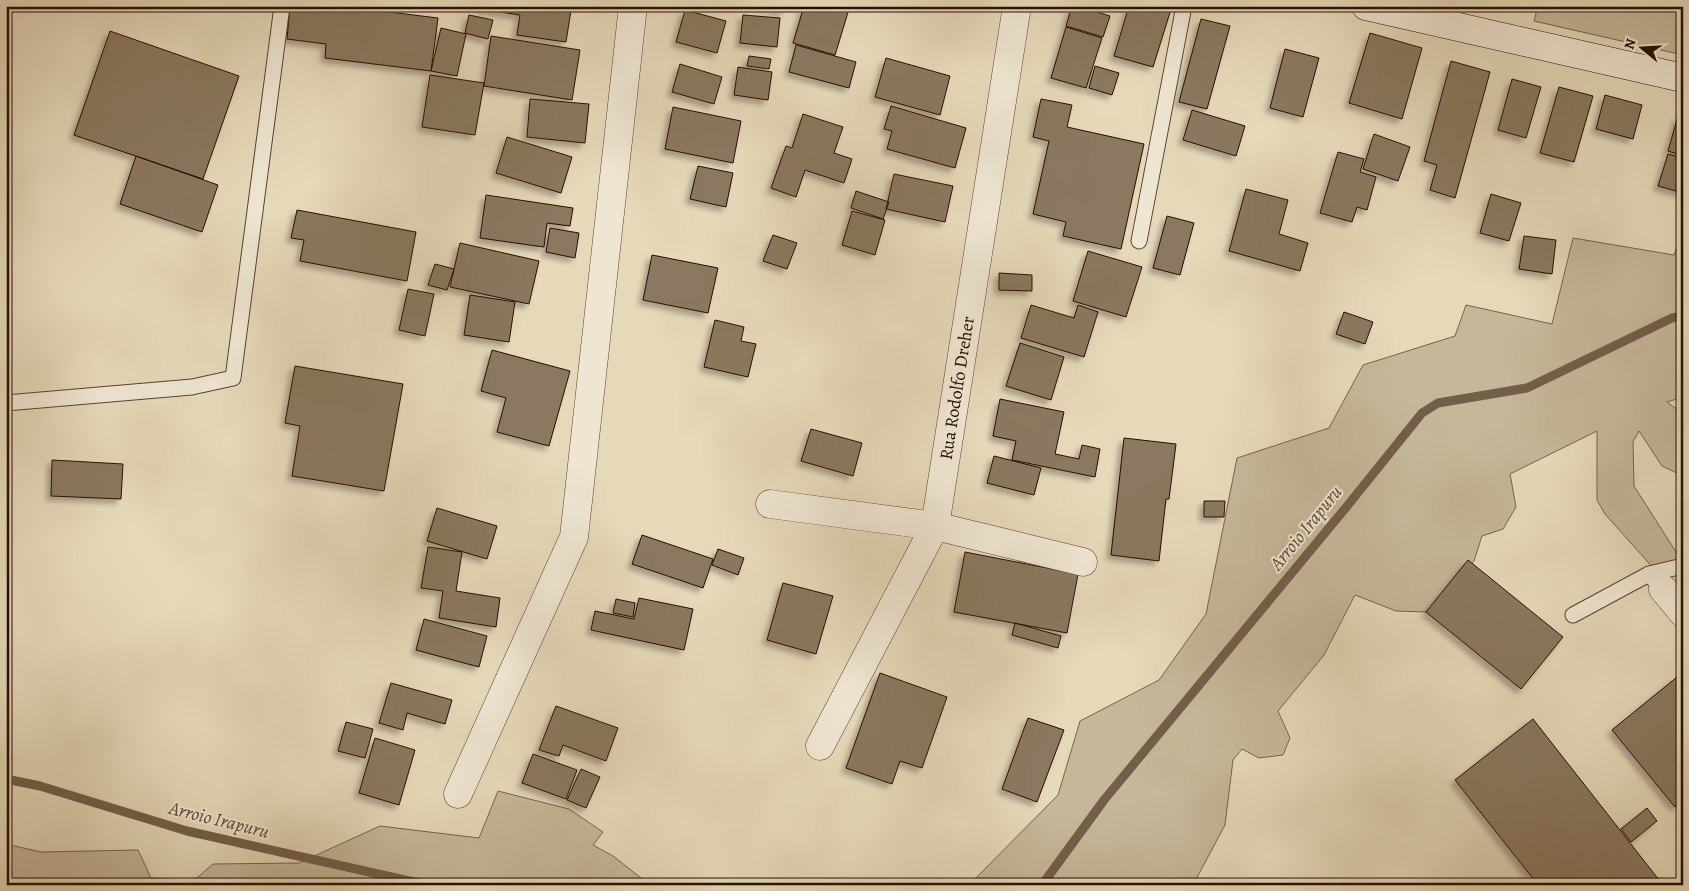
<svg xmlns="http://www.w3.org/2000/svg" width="1689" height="891" font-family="Alegreya,serif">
<defs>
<filter id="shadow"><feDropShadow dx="-4.5" dy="4.5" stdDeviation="2.5" flood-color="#0004"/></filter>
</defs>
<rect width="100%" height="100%" fill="#e6d9ba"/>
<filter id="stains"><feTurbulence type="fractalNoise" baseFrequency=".004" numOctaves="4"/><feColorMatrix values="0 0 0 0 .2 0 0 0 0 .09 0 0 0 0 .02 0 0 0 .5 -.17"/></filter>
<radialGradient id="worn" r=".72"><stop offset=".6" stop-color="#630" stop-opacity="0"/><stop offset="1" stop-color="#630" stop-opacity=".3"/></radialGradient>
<path fill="#c5b79a" stroke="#76634d" d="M 1538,6 L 1683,6 L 1683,55 L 1534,21 Z
M 1683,231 L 1683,397 L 1667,402 L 1683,414 L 1683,476 L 1662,466 L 1639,431 L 1633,442 L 1634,486 L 1683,563 L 1654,569 L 1605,514 L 1597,500 L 1597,431 L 1510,474 L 1516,507 L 1503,529 L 1482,536 L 1474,561 L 1426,612 L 1396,611 L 1355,595 L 1324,655 L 1278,711 L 1290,738 L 1283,755 L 1259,758 L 1242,749 L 1233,760 L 1225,825 L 1193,885 L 969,885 L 1058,795 L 1080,721 L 1159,680 L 1206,614 L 1237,458 L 1329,428 L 1363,365 L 1455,336 L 1466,305 L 1552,324 L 1573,238 L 1674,255 Z
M 498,791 L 569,809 L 603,832 L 593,845 L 613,856 L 650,885 L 6,885 L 6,844 L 41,852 L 138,850 L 151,878 L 192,882 L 213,864 L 299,863 L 380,826 L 479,838 Z"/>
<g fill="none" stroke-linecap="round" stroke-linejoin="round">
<path stroke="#725f4a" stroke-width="9" d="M 6,779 L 40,786 L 187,831 L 427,885
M 1042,885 L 1104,800 L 1348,505 L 1422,413 L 1438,403 L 1527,388 L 1672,318 L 1683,316"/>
</g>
<path fill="#8a7861" stroke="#260f00" filter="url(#shadow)" d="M 290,6 L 340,6 L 438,18 L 431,71 L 325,58 L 326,44 L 287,39 Z
M 481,6 L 546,6 L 571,10 L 566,42 L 517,35 L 520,15 L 481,9 Z
M 762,6 L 786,6 L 784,12 Z
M 804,6 L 837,6 L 849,9 L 835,55 L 793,43 Z
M 1072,6 L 1077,6 L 1110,16 L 1103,37 L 1066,26 Z
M 1129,6 L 1172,6 L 1153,67 L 1114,56 Z
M 685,10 L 726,21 L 717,53 L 676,42 Z
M 469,15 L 493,20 L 488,39 L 465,33 Z
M 743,15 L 780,18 L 777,47 L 740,43 Z
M 1201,19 L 1230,26 L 1207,109 L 1179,102 Z
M 1066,27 L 1102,38 L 1086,88 L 1051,78 Z
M 441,28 L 466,34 L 457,76 L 431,71 Z
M 110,31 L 239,76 L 203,179 L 74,135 Z
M 1370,33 L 1422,48 L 1402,119 L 1349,103 Z
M 491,36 L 580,50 L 572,100 L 484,86 Z
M 796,45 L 856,62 L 849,88 L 789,72 Z
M 1285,49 L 1319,58 L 1303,117 L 1270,108 Z
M 749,56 L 771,59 L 769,69 L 747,66 Z
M 886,58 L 950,76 L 940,115 L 875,97 Z
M 1451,61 L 1490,72 L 1455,198 L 1430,190 L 1437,165 L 1424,161 Z
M 680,64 L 722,77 L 714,104 L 672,92 Z
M 1095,66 L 1119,73 L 1112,95 L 1089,88 Z
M 738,67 L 772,72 L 768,100 L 734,95 Z
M 430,75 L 484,83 L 475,135 L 422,127 Z
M 1512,79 L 1541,87 L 1526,138 L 1498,130 Z
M 1559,87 L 1593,96 L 1574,162 L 1540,153 Z
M 1605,95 L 1642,105 L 1633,139 L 1596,129 Z
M 530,99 L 589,104 L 585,143 L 527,137 Z
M 1041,99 L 1072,105 L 1067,127 L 1144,144 L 1121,249 L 1063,236 L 1066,222 L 1033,214 L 1049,141 L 1033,137 Z
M 891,106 L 966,128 L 955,168 L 887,149 L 892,131 L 884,129 Z
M 673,107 L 741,121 L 733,163 L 665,149 Z
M 1192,110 L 1245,126 L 1236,156 L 1183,140 Z
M 803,114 L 843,127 L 834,153 L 852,159 L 844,183 L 805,170 L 796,197 L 771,188 L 786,146 L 792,148 Z
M 1678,116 L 1683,118 L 1683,156 L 1668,151 Z
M 1374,134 L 1410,147 L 1398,181 L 1363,169 Z
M 507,137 L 572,157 L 561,193 L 496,173 Z
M 1338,152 L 1364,159 L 1360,172 L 1376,177 L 1367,210 L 1357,207 L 1352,222 L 1320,213 Z
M 1668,154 L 1683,158 L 1683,193 L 1658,186 Z
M 136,156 L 218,185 L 202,232 L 120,204 Z
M 698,166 L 733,173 L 726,207 L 690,199 Z
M 894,174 L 953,186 L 945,222 L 886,209 Z
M 1246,189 L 1288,200 L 1279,234 L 1308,243 L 1300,271 L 1229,251 Z
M 856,191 L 889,202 L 883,219 L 851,208 Z
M 1491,194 L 1521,203 L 1509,241 L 1480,233 Z
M 486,195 L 573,208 L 570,226 L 547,223 L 544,247 L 480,238 Z
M 297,210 L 416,232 L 407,281 L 300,261 L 304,240 L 291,238 Z
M 852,211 L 885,220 L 875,255 L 842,245 Z
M 1167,216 L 1194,223 L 1180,275 L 1153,268 Z
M 550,228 L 579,233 L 575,258 L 546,252 Z
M 773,235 L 797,243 L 787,269 L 763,261 Z
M 1524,236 L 1556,240 L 1552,274 L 1519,269 Z
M 460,243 L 539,261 L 529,304 L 450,287 Z
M 1088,251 L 1142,267 L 1126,317 L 1073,301 Z
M 652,255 L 718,268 L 708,313 L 643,300 Z
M 435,264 L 454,269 L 447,290 L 428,285 Z
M 999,273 L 1032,275 L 1032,291 L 999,290 Z
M 408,289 L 434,294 L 425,336 L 399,330 Z
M 470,295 L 515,302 L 509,342 L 464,335 Z
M 1031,305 L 1074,318 L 1078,305 L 1098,312 L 1084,357 L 1021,338 Z
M 1344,312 L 1373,322 L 1365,344 L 1336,334 Z
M 715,320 L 744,327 L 741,341 L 756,344 L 748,377 L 704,367 Z
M 1020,343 L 1064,357 L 1051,400 L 1006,386 Z
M 492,350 L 570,371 L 549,446 L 497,432 L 506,398 L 481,391 Z
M 295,366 L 403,384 L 384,491 L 292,476 L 300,426 L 285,423 Z
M 1000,399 L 1064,412 L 1055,454 L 1079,459 L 1082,445 L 1100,449 L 1095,477 L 1012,460 L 1016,441 L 993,436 Z
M 811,429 L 862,443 L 853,476 L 801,461 Z
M 1124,438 L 1176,444 L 1169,499 L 1166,499 L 1159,561 L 1111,555 Z
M 994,456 L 1041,468 L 1034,495 L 987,483 Z
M 52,460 L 123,464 L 121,499 L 51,496 Z
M 1204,501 L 1225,501 L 1224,517 L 1204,517 Z
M 437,508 L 497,526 L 487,559 L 427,541 Z
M 642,535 L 713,559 L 703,588 L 632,564 Z
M 428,547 L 462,552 L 456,591 L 500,598 L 496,627 L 439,618 L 443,591 L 421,588 Z
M 718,549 L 744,558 L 738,575 L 712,565 Z
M 965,552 L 1078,574 L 1067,633 L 954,612 Z
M 1468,560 L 1563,637 L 1521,689 L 1426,612 Z
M 783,583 L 833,596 L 816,654 L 767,640 Z
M 639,598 L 693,609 L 684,650 L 591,630 L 595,611 L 634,619 Z
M 616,599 L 635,603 L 633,617 L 613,613 Z
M 424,619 L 487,636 L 479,667 L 416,650 Z
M 1015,623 L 1061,636 L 1058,648 L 1012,635 Z
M 880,673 L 947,697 L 922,768 L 900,761 L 892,784 L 846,768 Z
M 1677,677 L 1683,684 L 1683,801 L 1675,807 L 1612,730 Z
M 391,683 L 452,700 L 445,724 L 407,713 L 403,730 L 379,723 Z
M 556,706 L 618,728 L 606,761 L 563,745 L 559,756 L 539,750 Z
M 1028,718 L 1064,730 L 1037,802 L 1002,789 Z
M 1533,719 L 1663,885 L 1538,885 L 1455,780 Z
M 346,722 L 373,729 L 365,758 L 338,751 Z
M 375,738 L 415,750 L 399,805 L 359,793 Z
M 533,754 L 577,770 L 566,799 L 522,783 Z
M 581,769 L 600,777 L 586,808 L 567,800 Z
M 1647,808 L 1657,821 L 1631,842 L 1621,829 Z"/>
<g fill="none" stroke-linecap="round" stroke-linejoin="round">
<defs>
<path id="service" d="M 1139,241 L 1184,6
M 6,403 L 192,387 L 233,378 L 282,6
M 1655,581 L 1649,574 L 1683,566
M 1573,615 L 1649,574"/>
<g id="minor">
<path d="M 770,504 L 935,526 L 1083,562"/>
<path d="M 1663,589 L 1683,613"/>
<path id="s1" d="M 820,746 L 935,526 L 1017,6"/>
<path d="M 458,794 L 574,537 L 633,6"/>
</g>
<path id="secondary" d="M 1366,6 L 1683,78"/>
</defs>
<use href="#service" stroke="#56422e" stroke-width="17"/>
<use href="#minor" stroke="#56422e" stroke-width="29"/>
<use href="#secondary" stroke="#260f00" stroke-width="29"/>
<use href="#service" stroke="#efe6d2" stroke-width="15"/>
<use href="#minor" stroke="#efe6d2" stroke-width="28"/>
<use href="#secondary" stroke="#efe6d2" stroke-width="28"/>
</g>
<g text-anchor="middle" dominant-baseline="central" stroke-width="4" stroke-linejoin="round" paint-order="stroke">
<g font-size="18" fill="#260f00" stroke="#efe6d2">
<text stroke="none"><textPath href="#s1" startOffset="388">Rua Rodolfo Dreher</textPath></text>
</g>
<g font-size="19" font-style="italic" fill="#5f4b37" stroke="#efe6d2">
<text transform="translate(1306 528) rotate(-51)">Arroio Irapuru</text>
<text transform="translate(219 820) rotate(14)">Arroio Irapuru</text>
</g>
</g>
<rect width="1689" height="891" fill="none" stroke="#e6d9ba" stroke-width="25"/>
<rect x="8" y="8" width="1674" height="876" fill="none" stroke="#260f00" stroke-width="2.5"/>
<rect x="12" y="12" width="1664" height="866" fill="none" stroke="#260f00"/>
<g transform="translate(1642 48) rotate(288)" stroke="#efe6d2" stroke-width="4" paint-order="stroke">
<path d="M0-4L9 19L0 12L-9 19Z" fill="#260f00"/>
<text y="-8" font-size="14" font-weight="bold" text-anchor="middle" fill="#260f00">N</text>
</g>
<rect width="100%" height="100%" filter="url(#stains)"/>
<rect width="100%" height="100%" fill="url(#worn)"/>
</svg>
